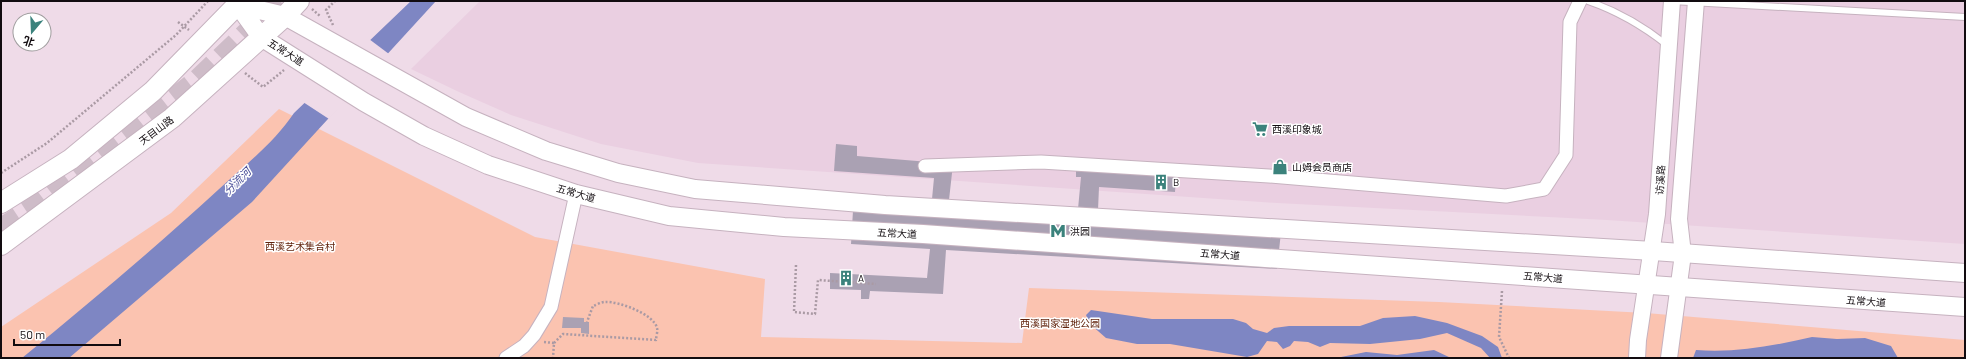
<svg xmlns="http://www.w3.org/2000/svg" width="1966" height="359" font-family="Barlow,'Noto Sans SC',sans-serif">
<rect width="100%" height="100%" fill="#efdbe8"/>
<path fill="#eacfe1" d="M 480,1 L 1965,1 L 1965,244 L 1607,220 L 1277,203 L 698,163 L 601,144 L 511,115 L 459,92 L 411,69 Z"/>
<path fill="#fbc3b0" d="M 279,109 L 535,237 L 765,279 L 761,337 L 1022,343 L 1029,288 L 1439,302 L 1646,313 L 1965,340 L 1965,358 L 1,358 L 1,327 L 171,213 Z"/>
<path fill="#7e86c3" d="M 411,1 L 436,1 L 252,202 L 69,358 L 22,358 C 88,304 154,249 218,190 C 244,166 274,143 294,113 Z
M 1091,310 L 1152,319 L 1233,319 L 1246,323 L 1253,329 L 1267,333 L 1274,328 L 1289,326 L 1360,326 L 1383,318 L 1415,316 L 1447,323 L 1482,336 L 1498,347 L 1502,358 L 1490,358 L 1481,348 L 1447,333 L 1420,339 L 1370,344 L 1330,343 L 1320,347 L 1308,342 L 1294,341 L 1290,346 L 1283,349 L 1277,342 L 1267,341 L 1258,354 L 1247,357 L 1170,344 L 1137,344 L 1106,338 L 1090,324 L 1086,315 Z
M 1812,337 L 1837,339 L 1865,338 L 1891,346 L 1898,358 L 1693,358 L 1696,350 C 1735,353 1773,346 1812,337 Z
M 1434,350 L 1451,358 L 1336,358 L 1366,352 L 1397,355 Z"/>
<path fill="#efdbe8" d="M 369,39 L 389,54 L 329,119 L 303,102 Z"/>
<path fill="#aaa1b3" d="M 836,144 L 857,146 L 857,156 L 953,164 L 949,200 L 1078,209 L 1081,177 L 1076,177 L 1076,168 L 1176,175 L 1175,192 L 1099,187 L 1098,210 L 1282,223 L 1277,269 L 946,250 L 943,294 L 870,291 L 869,299 L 861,299 L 861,290 L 830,289 L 830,273 L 927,278 L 930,249 L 851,244 L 854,194 L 932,199 L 934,178 L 834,171 Z
M 563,317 L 584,318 L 584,322 L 589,322 L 589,334 L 581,333 L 581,328 L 562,328 Z"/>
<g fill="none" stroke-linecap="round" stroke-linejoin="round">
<path stroke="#cebcc8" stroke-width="21" stroke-dasharray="21 10" stroke-linecap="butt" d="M 1,229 L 37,205 L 195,82 L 280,1"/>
<defs>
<path id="service" d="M 1588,1 C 1617,11 1643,26 1667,45
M 1672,1 L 1965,17"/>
<path id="minor" d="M 925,166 L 1041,162 L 1269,176 L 1506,196 L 1544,189 L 1566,155 L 1570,22 L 1580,1
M 506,358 L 524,346 L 534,335 L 551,307 L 576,194"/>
<path id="tertiary" d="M 1637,358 L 1638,340 L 1657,214 L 1672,1
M 1669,358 L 1683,254 L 1679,219 L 1696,1"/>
<path id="secondary" d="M 238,5 L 261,37 L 364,102 L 424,136 L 488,165 L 576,194 L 669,216 L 784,227 L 923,234 L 1965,307
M 238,5 L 285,16 L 466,117 L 546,151 L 618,173 L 695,189 L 885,205 L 1653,251 L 1965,273"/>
<path id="primary" d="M 1,203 L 71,159 L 153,91 L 241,1
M 1,245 L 172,118 L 285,16 L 299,1"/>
</defs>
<use href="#service" stroke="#c6b2bf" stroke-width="8"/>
<use href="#minor" stroke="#c6b2bf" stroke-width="15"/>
<use href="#tertiary" stroke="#c6b2bf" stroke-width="18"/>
<use href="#secondary" stroke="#c6b2bf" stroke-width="20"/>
<use href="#primary" stroke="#c6b2bf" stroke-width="22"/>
<path stroke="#aa9aa4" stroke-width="2.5" stroke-dasharray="2 2" stroke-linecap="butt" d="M 312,9 L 320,16
M 178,22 L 189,30
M 333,25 L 326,10 L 335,1
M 245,73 L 263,87 L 284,70
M 1,173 L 47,143 L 176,35 L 208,1
M 796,265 L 794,312 L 815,314 L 818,280 L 876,284
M 1502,291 L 1499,337 L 1509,358
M 544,342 L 554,343 L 553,358
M 554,343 L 563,334 L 656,340 C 656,337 658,331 657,328 C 654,314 618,301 605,302 C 601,302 596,305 593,306 L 587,322"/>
<use href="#service" stroke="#fff" stroke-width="6"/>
<use href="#minor" stroke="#fff" stroke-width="13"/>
<use href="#tertiary" stroke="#fff" stroke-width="16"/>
<use href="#secondary" stroke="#fff" stroke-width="18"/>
<use href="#primary" stroke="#fff" stroke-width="20"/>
</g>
<defs>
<symbol id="supermarket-bare" viewBox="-9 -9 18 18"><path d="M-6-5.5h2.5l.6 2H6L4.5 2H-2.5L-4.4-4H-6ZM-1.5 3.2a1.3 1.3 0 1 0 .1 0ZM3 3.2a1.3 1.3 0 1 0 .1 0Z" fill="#3b827c" stroke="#fff" stroke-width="2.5" paint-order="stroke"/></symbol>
<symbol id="shop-bare" viewBox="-9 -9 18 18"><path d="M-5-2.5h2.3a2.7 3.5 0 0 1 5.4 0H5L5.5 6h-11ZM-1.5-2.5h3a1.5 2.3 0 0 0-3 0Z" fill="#3b827c" stroke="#fff" stroke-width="2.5" paint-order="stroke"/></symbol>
<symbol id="building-bare" viewBox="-9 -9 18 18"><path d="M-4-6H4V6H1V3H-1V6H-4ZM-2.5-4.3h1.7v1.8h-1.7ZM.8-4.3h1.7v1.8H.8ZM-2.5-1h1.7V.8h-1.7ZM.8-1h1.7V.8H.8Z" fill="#3b827c" stroke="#fff" stroke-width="2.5" paint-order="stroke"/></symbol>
<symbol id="metro-bare" viewBox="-9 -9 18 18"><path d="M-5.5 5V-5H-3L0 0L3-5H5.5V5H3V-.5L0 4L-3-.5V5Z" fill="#3b827c" stroke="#fff" stroke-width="2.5" paint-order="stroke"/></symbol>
</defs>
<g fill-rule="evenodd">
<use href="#supermarket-bare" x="1249" y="118" width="22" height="22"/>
<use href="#shop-bare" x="1269" y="156" width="22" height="22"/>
<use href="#building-bare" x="1150" y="171" width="22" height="22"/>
<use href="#metro-bare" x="1047" y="220" width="22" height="22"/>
<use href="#building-bare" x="835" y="267" width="22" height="22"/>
</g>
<g text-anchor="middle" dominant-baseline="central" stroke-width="3" stroke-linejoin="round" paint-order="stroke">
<g font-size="10" fill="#120c10" stroke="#fff">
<text transform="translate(286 52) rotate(32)">五常大道</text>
<text transform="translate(156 130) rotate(-37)">天目山路</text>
<text transform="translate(1660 180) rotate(-86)">访溪路</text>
<text transform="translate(576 193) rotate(16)">五常大道</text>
<text transform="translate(897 233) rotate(3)">五常大道</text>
<text transform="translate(1220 254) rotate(4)">五常大道</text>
<text transform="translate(1543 277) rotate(5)">五常大道</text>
<text transform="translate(1866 301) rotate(4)">五常大道</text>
</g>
<g font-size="10" fill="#120c10" stroke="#fff" text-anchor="start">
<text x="1272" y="129">西溪印象城</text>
<text x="1292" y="167">山姆会员商店</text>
<text x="1173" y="182">B</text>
<text x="1070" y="231">洪园</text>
<text x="858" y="278">A</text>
</g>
<g font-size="10" fill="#61230c" stroke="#fff">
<text x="300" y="246">西溪艺术集合村</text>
<text x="1060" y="323">西溪国家湿地公园</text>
</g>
<g font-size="11" font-style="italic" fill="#484c97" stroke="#fff">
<text transform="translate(237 181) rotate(-45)">分流河</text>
</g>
</g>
<rect width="1966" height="359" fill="none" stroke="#120c10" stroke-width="4"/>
<g transform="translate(32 32) rotate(199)"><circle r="19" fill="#ffffff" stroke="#a09e9f"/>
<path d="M0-3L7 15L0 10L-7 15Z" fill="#3b827c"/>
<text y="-6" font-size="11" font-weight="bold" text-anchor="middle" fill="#120c10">北</text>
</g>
<path d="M14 339v6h106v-6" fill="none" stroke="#120c10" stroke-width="2"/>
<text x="20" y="339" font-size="12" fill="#120c10" stroke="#ffffff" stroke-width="3" paint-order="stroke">50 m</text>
</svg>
